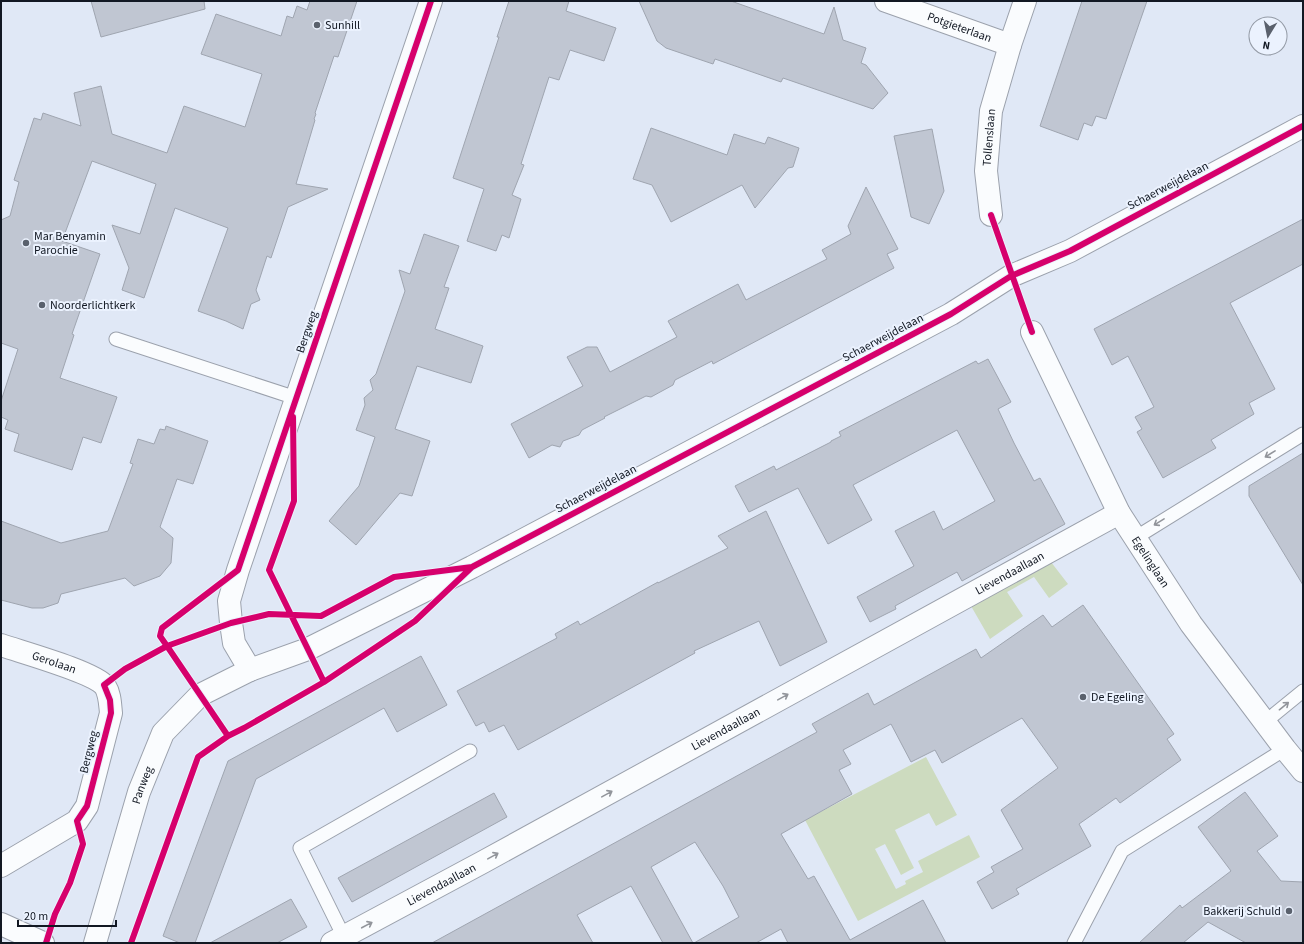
<svg xmlns="http://www.w3.org/2000/svg" width="1304" height="944" font-family="'Source Sans 3',sans-serif">
<rect width="100%" height="100%" fill="#e0e8f6"/>
<path fill="#cddbbf" d="M 1051,562 L 1068,584 L 1049,598 L 1034,577 L 1007,592 L 1023,616 L 990,639 L 971,606 Z
M 926,757 L 957,815 L 936,826 L 929,813 L 895,830 L 914,868 L 901,875 L 885,844 L 875,849 L 896,889 L 906,884 L 905,881 L 923,872 L 918,861 L 969,835 L 980,857 L 858,921 L 805,820 Z"/>
<path fill="#c0c6d2" stroke="#9fa5b0" d="M 91,1 L 204,1 L 205,9 L 101,37 Z
M 310,1 L 357,1 L 338,57 L 334,56 L 315,113 L 316,114 L 314,119 L 315,120 L 296,184 L 328,189 L 288,207 L 271,258 L 267,256 L 256,290 L 260,300 L 251,304 L 243,329 L 226,321 L 198,311 L 228,228 L 175,208 L 144,298 L 122,290 L 129,268 L 112,225 L 140,234 L 156,184 L 92,161 L 62,241 L 100,254 L 72,334 L 74,335 L 60,378 L 117,397 L 101,443 L 83,437 L 72,470 L 14,451 L 19,434 L 5,429 L 8,420 L 1,417 L 1,401 L 18,349 L 1,343 L 1,220 L 10,216 L 19,182 L 14,180 L 34,118 L 41,120 L 43,113 L 81,126 L 74,93 L 101,86 L 112,134 L 167,153 L 184,106 L 245,127 L 262,74 L 201,54 L 216,14 L 281,36 L 287,16 L 293,18 L 297,6 L 307,10 Z
M 509,1 L 569,1 L 566,11 L 616,28 L 604,61 L 570,50 L 559,80 L 549,77 L 521,164 L 524,165 L 512,195 L 521,199 L 509,238 L 502,235 L 496,251 L 467,241 L 484,189 L 453,178 L 499,37 L 497,37 Z
M 639,1 L 731,1 L 824,34 L 834,7 L 843,40 L 866,48 L 861,63 L 866,65 L 888,93 L 873,109 L 783,78 L 781,82 L 715,59 L 713,64 L 666,48 L 657,41 Z
M 1082,1 L 1147,1 L 1106,119 L 1096,116 L 1092,126 L 1084,123 L 1078,140 L 1040,126 Z
M 651,128 L 727,155 L 734,134 L 765,144 L 768,137 L 799,148 L 793,167 L 788,168 L 755,208 L 742,185 L 671,222 L 652,185 L 633,179 Z
M 932,129 L 944,191 L 929,224 L 911,217 L 894,136 Z
M 866,187 L 898,249 L 887,254 L 894,268 L 713,364 L 712,361 L 675,380 L 673,385 L 651,397 L 646,396 L 604,417 L 605,418 L 582,430 L 579,435 L 563,441 L 560,447 L 552,445 L 529,458 L 511,424 L 583,386 L 567,357 L 587,347 L 597,347 L 610,372 L 677,337 L 668,321 L 738,284 L 746,300 L 827,259 L 822,250 L 851,234 L 848,226 Z
M 1303,219 L 1303,264 L 1230,303 L 1275,389 L 1249,403 L 1254,414 L 1211,440 L 1216,448 L 1163,478 L 1137,432 L 1142,429 L 1135,417 L 1154,407 L 1128,356 L 1112,365 L 1094,329 Z
M 424,234 L 459,246 L 444,287 L 449,288 L 435,329 L 483,346 L 471,383 L 417,366 L 395,429 L 430,441 L 412,496 L 400,493 L 356,545 L 329,521 L 359,486 L 375,437 L 356,430 L 365,405 L 364,398 L 373,390 L 370,380 L 376,374 L 405,291 L 399,270 L 410,274 Z
M 988,359 L 1011,402 L 998,409 L 1014,443 L 1034,481 L 1040,478 L 1065,524 L 962,581 L 957,572 L 895,606 L 896,609 L 870,622 L 857,597 L 914,566 L 895,531 L 934,511 L 943,530 L 995,501 L 957,430 L 853,485 L 872,520 L 828,544 L 798,488 L 749,512 L 735,486 L 774,466 L 776,470 L 831,442 L 831,441 L 841,436 L 839,432 L 976,361 L 978,364 Z
M 166,426 L 208,441 L 193,484 L 177,479 L 160,527 L 173,538 L 171,563 L 160,576 L 134,586 L 125,578 L 61,594 L 58,603 L 43,608 L 32,608 L 1,600 L 1,521 L 61,543 L 108,531 L 133,464 L 130,463 L 138,439 L 154,444 L 160,429 L 165,430 Z
M 1303,453 L 1303,585 L 1249,496 L 1249,486 Z
M 766,511 L 827,642 L 780,666 L 759,621 L 694,651 L 695,653 L 518,750 L 504,725 L 489,732 L 484,722 L 476,726 L 457,691 L 557,638 L 555,634 L 578,621 L 580,625 L 658,582 L 658,583 L 728,548 L 718,536 Z
M 1083,605 L 1174,734 L 1167,739 L 1181,760 L 1120,803 L 1116,798 L 1079,824 L 1091,846 L 1016,889 L 1019,894 L 992,909 L 977,882 L 994,872 L 991,867 L 1023,849 L 1001,810 L 1058,768 L 1022,718 L 942,763 L 935,750 L 911,762 L 891,724 L 843,750 L 851,764 L 839,770 L 852,794 L 781,834 L 808,879 L 814,876 L 850,940 L 923,900 L 946,943 L 788,943 L 781,929 L 756,943 L 694,943 L 739,917 L 723,886 L 695,842 L 651,867 L 693,943 L 663,943 L 631,886 L 577,915 L 593,943 L 432,943 L 817,732 L 812,724 L 868,693 L 874,705 L 976,649 L 981,658 L 1043,615 L 1052,627 Z
M 421,656 L 447,705 L 397,732 L 384,708 L 256,779 L 195,943 L 180,943 L 163,936 L 228,761 Z
M 1245,792 L 1278,836 L 1257,851 L 1281,881 L 1303,882 L 1303,943 L 1246,943 L 1208,922 L 1183,943 L 1139,943 L 1180,905 L 1182,908 L 1231,871 L 1198,827 Z
M 494,793 L 507,817 L 352,902 L 338,878 Z
M 291,899 L 307,927 L 277,943 L 210,943 Z"/>
<g fill="none" stroke-linecap="round" stroke-linejoin="round">
<defs>
<path id="lane" d="M 116,339 L 296,398
M 1135,538 L 1303,434
M 1265,722 L 1303,691
M 344,937 L 300,848 L 470,751
M 1074,943 L 1122,851 L 1285,749"/>
<g id="street">
<path id="s1" d="M 886,1 L 1010,45"/>
<path id="s2" d="M 991,215 L 986,171 L 991,111 L 1010,45 L 1025,1"/>
<path id="s3" d="M 1032,332 L 1119,513 L 1191,624 L 1285,749 L 1303,771"/>
<path id="s4" d="M 1,645 C 21,652 94,672 105,686 C 110,694 110,704 111,713 L 87,806 L 77,821 L 1,866"/>
<path d="M 250,670 L 234,643 L 231,623 L 229,601 L 238,570 L 431,1"/>
<path d="M 1,924 L 43,943"/>
<path id="s5" d="M 332,943 L 483,862 L 1119,513"/>
</g>
<g id="secondary">
<path id="s6" d="M 95,943 L 139,792 L 163,733 L 200,695 L 250,670 L 308,649 L 472,567 L 951,314 L 1011,276 L 1070,251 L 1303,126"/>
</g>
</defs>
<use href="#lane" stroke="#9ba1ac" stroke-width="15"/>
<use href="#street" stroke="#9ba1ac" stroke-width="24"/>
<use href="#secondary" stroke="#9ba1ac" stroke-width="24"/>
<use href="#lane" stroke="#fafcfe" stroke-width="13"/>
<use href="#street" stroke="#fafcfe" stroke-width="22"/>
<use href="#secondary" stroke="#fafcfe" stroke-width="22"/>
<defs>
<path id="cycleway" d="M 991,215 L 1032,332
M 293,417 L 294,501 L 269,570 L 324,682
M 228,736 L 167,646 L 231,623 L 269,614 L 321,616 L 394,577 L 472,567
M 46,943 L 55,914 L 70,883 L 83,844 L 77,821 L 87,806 L 111,713 L 110,700 L 104,685 L 125,669 L 167,646 L 160,636 L 162,628 L 238,570 L 431,1
M 131,943 L 198,757 L 228,736 L 244,728 L 324,682 L 415,621 L 472,567 L 951,314 L 1011,276 L 1070,251 L 1303,126"/>
</defs>
<use href="#cycleway" stroke="#ebf2fe" stroke-width="8"/>
<use href="#cycleway" stroke="#d6006c" stroke-width="6"/>
</g>
<defs><path id="oneway-shaft" d="M-6 0H5M1.5-3L5.5 0L1.5 3" fill="none" stroke-width="1.6" stroke-linecap="round" stroke-linejoin="round"/></defs>
<g stroke="#92959b">
<use href="#oneway-shaft" transform="translate(1270 454) rotate(148)"/>
<use href="#oneway-shaft" transform="translate(1159 522) rotate(148)"/>
<use href="#oneway-shaft" transform="translate(783 697) rotate(-29)"/>
<use href="#oneway-shaft" transform="translate(1284 706) rotate(-39)"/>
<use href="#oneway-shaft" transform="translate(607 794) rotate(-29)"/>
<use href="#oneway-shaft" transform="translate(493 856) rotate(-29)"/>
<use href="#oneway-shaft" transform="translate(367 925) rotate(-28)"/>
</g>
<g fill="#5a616d" stroke="#ebf2fe" stroke-width="1.5">
<circle cx="317" cy="25" r="4"/>
<circle cx="26" cy="243" r="4"/>
<circle cx="42" cy="305" r="4"/>
<circle cx="1083" cy="697" r="4"/>
<circle cx="1289" cy="911" r="4"/>
</g>
<g text-anchor="middle" dominant-baseline="central" stroke-width="4" stroke-linejoin="round" paint-order="stroke">
<g font-size="12" fill="#121823" stroke="#ebf2fe" text-anchor="start">
<text x="325" y="25">Sunhill</text>
<text x="34" y="236">Mar Benyamin<tspan x="34" dy="14">Parochie</tspan></text>
<text x="50" y="305">Noorderlichtkerk</text>
<text x="1091" y="697">De Egeling</text>
<text x="1281" y="911" text-anchor="end">Bakkerij Schuld</text>
</g>
<g font-size="12" fill="#121823" stroke="#ebf2fe">
<text stroke="none"><textPath href="#s1" startOffset="78">Potgieterlaan</textPath></text>
<text stroke="none"><textPath href="#s2" startOffset="78">Tollenslaan</textPath></text>
<text transform="translate(1168 186) rotate(-28)">Schaerweijdelaan</text>
<text transform="translate(307 332) rotate(-71)">Bergweg</text>
<text transform="translate(883 338) rotate(-28)">Schaerweijdelaan</text>
<text transform="translate(596 489) rotate(-28)">Schaerweijdelaan</text>
<text stroke="none"><textPath href="#s3" startOffset="259">Egelinglaan</textPath></text>
<text stroke="none"><textPath href="#s5" startOffset="772">Lievendaallaan</textPath></text>
<text stroke="none"><textPath href="#s4" startOffset="56">Gerolaan</textPath></text>
<text stroke="none"><textPath href="#s5" startOffset="448">Lievendaallaan</textPath></text>
<text transform="translate(89 752) rotate(-76)">Bergweg</text>
<text stroke="none"><textPath href="#s6" startOffset="165">Panweg</textPath></text>
<text stroke="none"><textPath href="#s5" startOffset="124">Lievendaallaan</textPath></text>
</g>
</g>
<rect width="1304" height="944" fill="none" stroke="#121823" stroke-width="4"/>
<g transform="translate(1268 36) rotate(190)"><circle r="19" fill="#ebf2fe" stroke="#949ba6"/>
<path d="M0-3L7 15L0 10L-7 15Z" fill="#5a616d"/>
<text y="-6" font-size="11" font-weight="bold" text-anchor="middle" fill="#121823">N</text>
</g>
<path d="M18 920v6h98v-6" fill="none" stroke="#121823" stroke-width="2"/>
<text x="24" y="920" font-size="12" fill="#121823" stroke="#ebf2fe" stroke-width="3" paint-order="stroke">20 m</text>
</svg>
